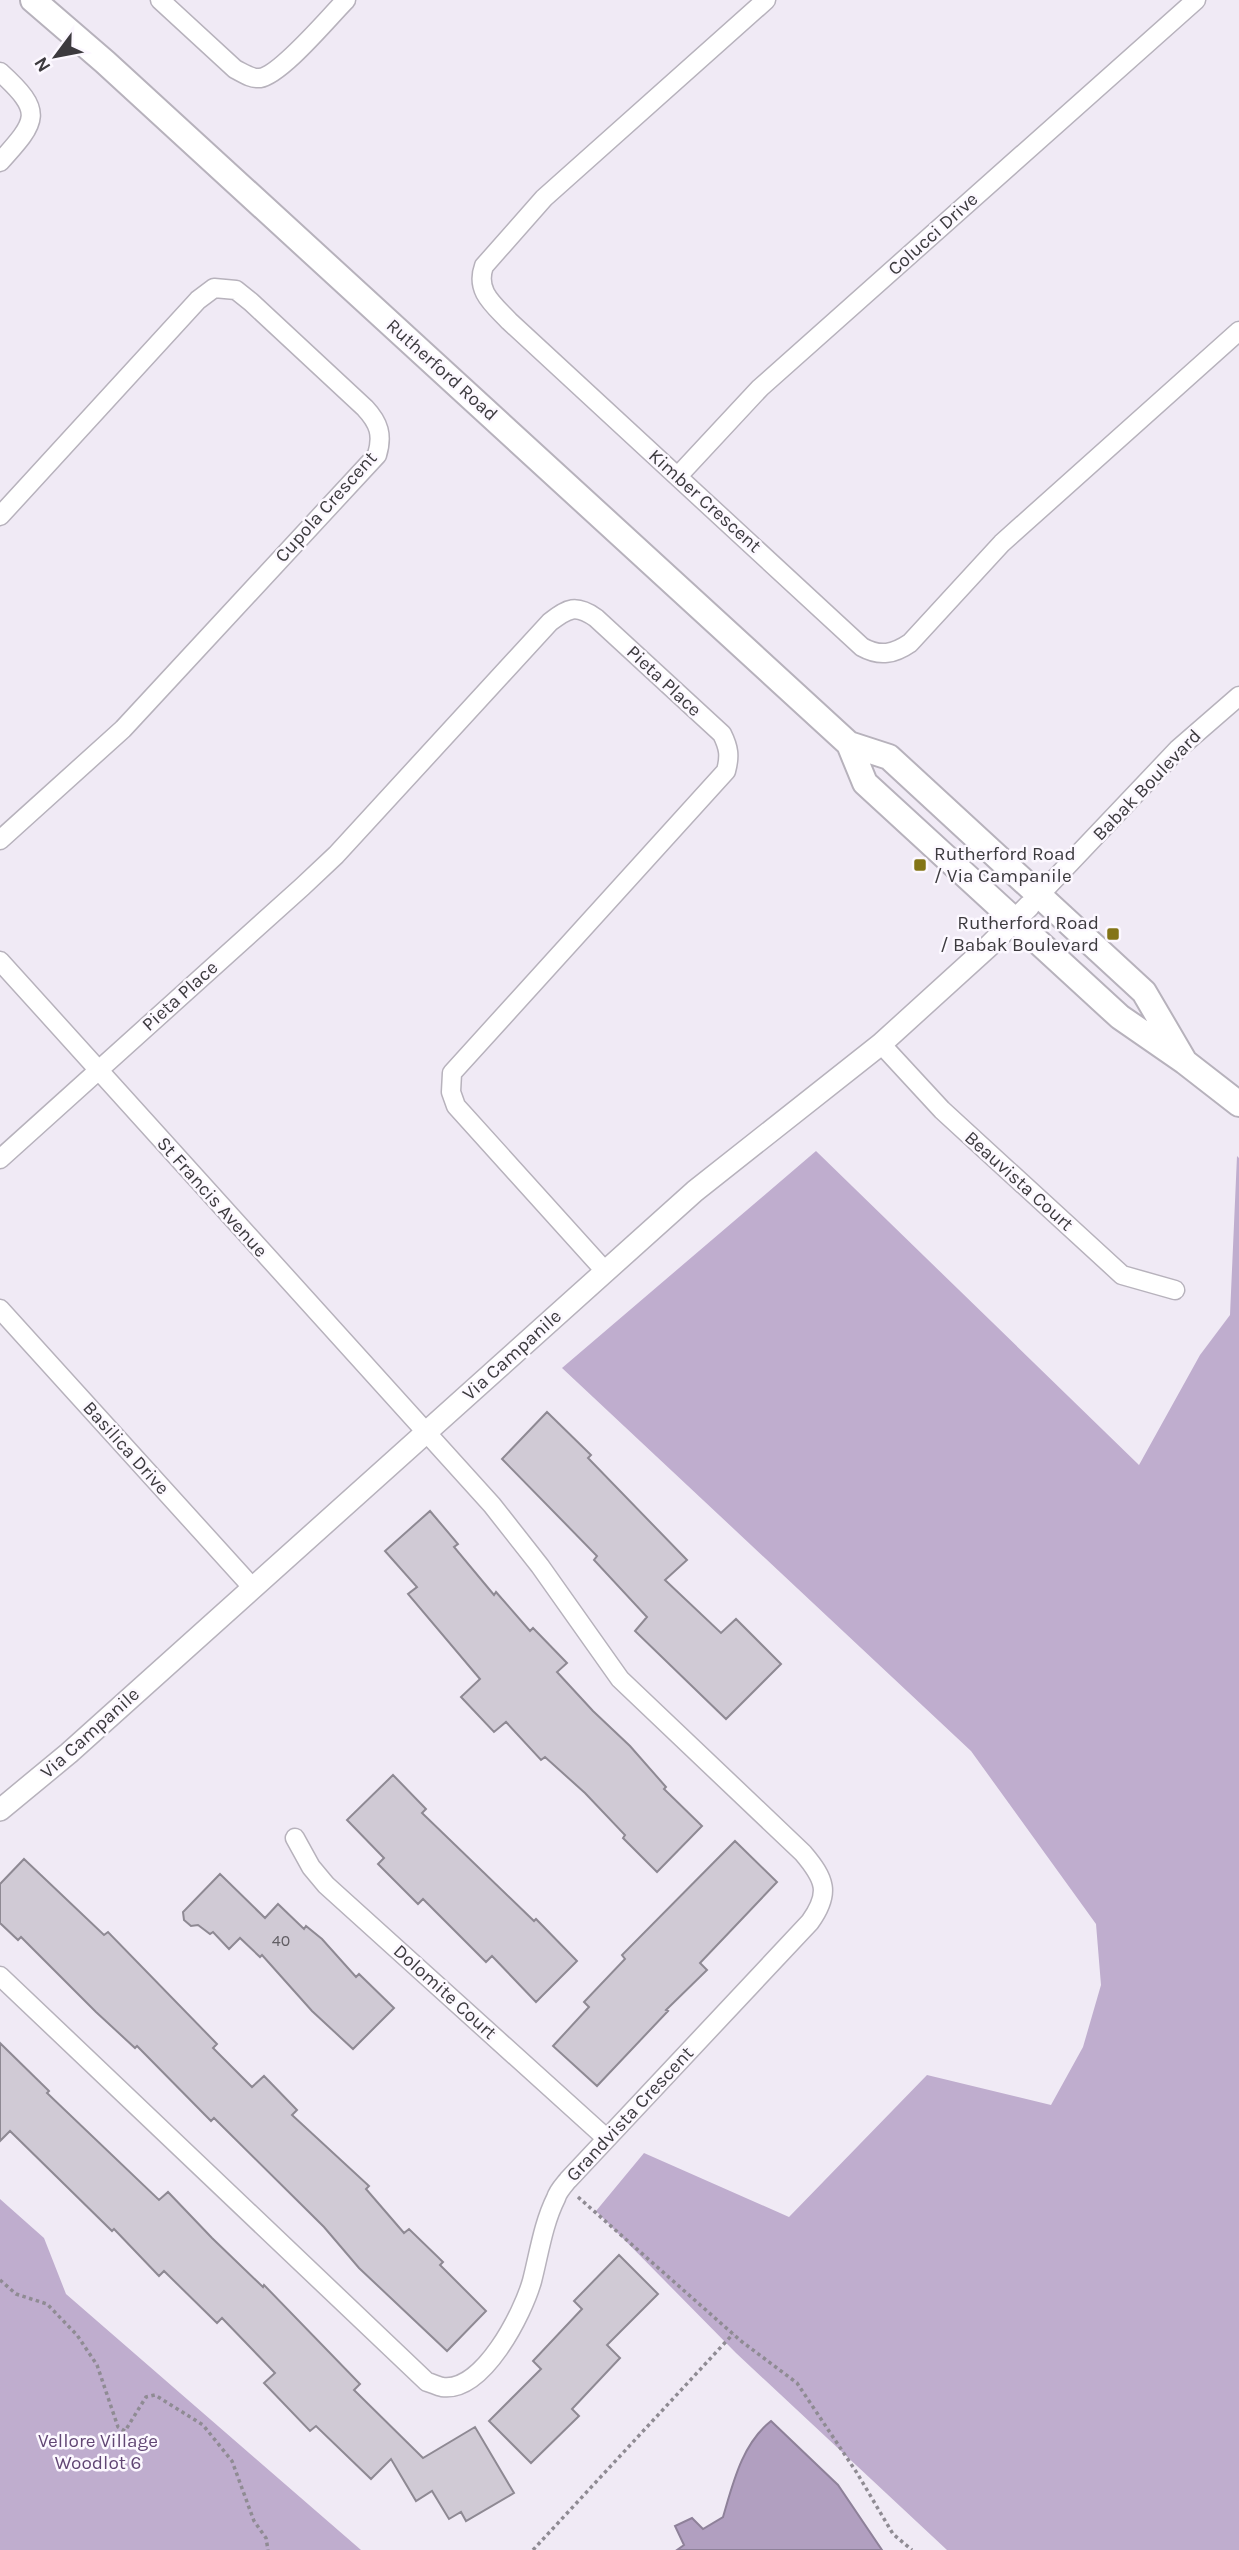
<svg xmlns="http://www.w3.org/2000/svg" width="1239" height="2550" font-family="Karla,sans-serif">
<rect width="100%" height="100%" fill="#f0eaf5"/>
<path fill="#bfadce" d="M 816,1151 L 1139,1465 L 1200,1355 L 1230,1315 L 1237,1156 L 1239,1158 L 1239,2550 L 947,2550 L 736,2353 L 596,2211 L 644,2153 L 789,2217 L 927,2075 L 1051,2105 L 1083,2047 L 1101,1985 L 1096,1924 L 971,1751 L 562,1368 Z
M 0,2199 L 44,2238 L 66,2294 L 361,2550 L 0,2550 Z"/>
<path fill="#b19fc0" stroke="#8e8199" stroke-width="2" d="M 771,2421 L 838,2485 L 882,2550 L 677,2550 L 684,2545 L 675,2526 L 692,2518 L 703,2529 L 723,2517 C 733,2483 742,2444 771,2421 Z"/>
<path fill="#d0cad5" stroke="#8e8993" stroke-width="2" d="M 547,1412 L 591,1455 L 588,1458 L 687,1560 L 665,1580 L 721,1633 L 736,1619 L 781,1664 L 726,1719 L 635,1631 L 647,1617 L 594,1560 L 597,1556 L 502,1459 Z
M 430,1511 L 458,1544 L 454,1547 L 494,1595 L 496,1592 L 530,1631 L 533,1628 L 567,1663 L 557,1672 L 593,1711 L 630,1746 L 666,1787 L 664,1789 L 702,1826 L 657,1872 L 623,1838 L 625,1835 L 585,1793 L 545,1757 L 541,1760 L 506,1722 L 494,1732 L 461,1697 L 480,1679 L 408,1594 L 417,1587 L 385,1551 Z
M 393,1775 L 426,1809 L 422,1813 L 534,1921 L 536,1919 L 577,1961 L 536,2002 L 492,1956 L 486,1962 L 423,1899 L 418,1904 L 378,1864 L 384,1858 L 347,1820 Z
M 735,1841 L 777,1882 L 700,1963 L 707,1970 L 666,2010 L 668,2011 L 597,2086 L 553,2046 L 589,2007 L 584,2002 L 625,1959 L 622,1955 Z
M 24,1859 L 104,1935 L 108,1932 L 217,2044 L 213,2048 L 252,2087 L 264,2076 L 297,2110 L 292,2115 L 369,2186 L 366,2189 L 404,2233 L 409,2229 L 443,2262 L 440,2265 L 486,2311 L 447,2351 L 359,2268 L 324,2227 L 214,2118 L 211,2121 L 137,2046 L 135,2048 L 96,2012 L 21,1937 L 18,1940 L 0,1923 L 0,1884 Z
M 220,1874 L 265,1918 L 278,1904 L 304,1929 L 306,1926 L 322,1939 L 356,1977 L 359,1974 L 394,2008 L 353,2049 L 312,2011 L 262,1955 L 260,1957 L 240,1938 L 229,1949 L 213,1932 L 210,1934 L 198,1925 L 191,1926 L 184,1920 L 183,1912 Z
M 0,2043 L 49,2091 L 47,2093 L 159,2200 L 168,2192 L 212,2238 L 263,2287 L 264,2285 L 360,2384 L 354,2390 L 423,2458 L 475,2427 L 514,2493 L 466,2521 L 461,2512 L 449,2519 L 432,2491 L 416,2501 L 391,2459 L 371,2479 L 316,2426 L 310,2431 L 264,2383 L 275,2373 L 222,2318 L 217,2323 L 164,2271 L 159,2276 L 114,2229 L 112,2231 L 10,2131 L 0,2141 Z
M 619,2255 L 658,2294 L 607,2345 L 620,2358 L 572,2409 L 579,2416 L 531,2463 L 489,2421 L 541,2369 L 533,2361 L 582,2309 L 574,2301 Z"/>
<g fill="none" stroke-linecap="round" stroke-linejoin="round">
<defs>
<path id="minor" d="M 160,0 L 235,69 C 243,73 251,79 260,78 C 281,75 329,17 346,0
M 766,0 L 544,198 L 484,266 C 475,291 493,304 509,321 L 862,647 C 880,657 894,654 910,643 L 1002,543 L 1239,331
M 0,72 C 44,112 38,120 0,162
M 678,476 L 760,388 L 1196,0
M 0,516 L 198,300 L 214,288 L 236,290 L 251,302 L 365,408 C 379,423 383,435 377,455 L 123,729 L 0,840
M 1031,904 L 1178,749 L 1239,696
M 0,961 L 492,1505 L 540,1566 L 620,1679 L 803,1853 C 825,1879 831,1893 810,1922 L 568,2180 C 564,2185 558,2191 556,2198 C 543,2224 539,2254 532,2281 C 523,2313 483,2393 442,2387 C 437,2386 432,2383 427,2382 L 0,1976
M 881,1044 L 942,1110 L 1122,1275 L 1175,1290
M 0,1159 L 302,887 L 336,855 L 550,622 C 568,608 576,604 596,618 L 722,734 C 729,748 730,756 726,771 L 452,1073 L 451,1092 L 456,1106 L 605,1271
M 0,1309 L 252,1587
M 295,1838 L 311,1867 L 326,1885 L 606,2138"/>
<path id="tertiary" d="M 0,1810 L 69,1753 L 695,1191 L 881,1044 L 990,945 L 1029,906"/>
<path id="secondary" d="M 33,0 L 105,62 L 849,744 L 889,757 L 1144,992 L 1185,1062
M 849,744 L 865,783 L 1120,1017 L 1185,1062 L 1239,1104"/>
</defs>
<use href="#minor" stroke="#b7b2bc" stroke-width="21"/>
<use href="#tertiary" stroke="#b7b2bc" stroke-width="24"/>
<use href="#secondary" stroke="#b7b2bc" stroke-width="28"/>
<path stroke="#8f8b93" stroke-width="3.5" stroke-dasharray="3.5 3.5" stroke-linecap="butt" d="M 578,2197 L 741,2341 L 797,2383 L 857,2473 L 893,2534 L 912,2550
M 0,2280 L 16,2294 L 47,2304 L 77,2335 L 97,2365 L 118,2427 L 125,2431 L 146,2397 L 155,2395 L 203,2425 L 232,2461 L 254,2521 L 266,2538 L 268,2550
M 533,2550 L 733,2334"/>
<use href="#minor" stroke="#fff" stroke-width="18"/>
<use href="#tertiary" stroke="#fff" stroke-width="21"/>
<use href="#secondary" stroke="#fff" stroke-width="24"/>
</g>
<g fill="#837416" stroke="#fcf8ff" stroke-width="2.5">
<rect x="913" y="858" width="14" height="14" rx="3.5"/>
<rect x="1106" y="927" width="14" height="14" rx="3.5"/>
</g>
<g text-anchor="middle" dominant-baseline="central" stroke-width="5" stroke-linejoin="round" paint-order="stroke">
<g font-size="16" fill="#615e64">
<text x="281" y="1940">40</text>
</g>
<g font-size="19" fill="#3c3a3e" stroke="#fcf8ff">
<text transform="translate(933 234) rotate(-42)">Colucci Drive</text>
<text transform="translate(442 370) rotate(42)">Rutherford Road</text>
<text transform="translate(705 501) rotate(42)">Kimber Crescent</text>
<text transform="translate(326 507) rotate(-48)">Cupola Crescent</text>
<text transform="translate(664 681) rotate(43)">Pieta Place</text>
<text transform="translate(1147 785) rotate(-46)">Babak Boulevard</text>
<text transform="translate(180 996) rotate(-42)">Pieta Place</text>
<text transform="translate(1019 1181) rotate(42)">Beauvista Court</text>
<text transform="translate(212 1197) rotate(48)">St Francis Avenue</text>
<text transform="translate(512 1355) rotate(-42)">Via Campanile</text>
<text transform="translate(126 1448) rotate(48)">Basilica Drive</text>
<text transform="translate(90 1733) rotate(-42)">Via Campanile</text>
<text transform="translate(445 1992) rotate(42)">Dolomite Court</text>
<text transform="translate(630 2114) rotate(-47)">Grandvista Crescent</text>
</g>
<g font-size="19" fill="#3c3a3e" stroke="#fcf8ff" text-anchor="start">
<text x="934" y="854">Rutherford Road<tspan x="934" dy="22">/ Via Campanile</tspan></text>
<text x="1099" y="923" text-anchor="end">Rutherford Road<tspan x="1099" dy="22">/ Babak Boulevard</tspan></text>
</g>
<g font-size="19" fill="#614674" stroke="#fcf8ff">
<text x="98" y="2441">Vellore Village<tspan x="98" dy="22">Woodlot 6</tspan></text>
</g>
</g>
<g transform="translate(56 56) rotate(238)" stroke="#fcf8ff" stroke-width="5" paint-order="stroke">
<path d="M0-5L12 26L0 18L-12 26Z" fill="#3c3a3e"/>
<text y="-10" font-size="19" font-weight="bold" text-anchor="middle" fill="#3c3a3e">N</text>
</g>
</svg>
